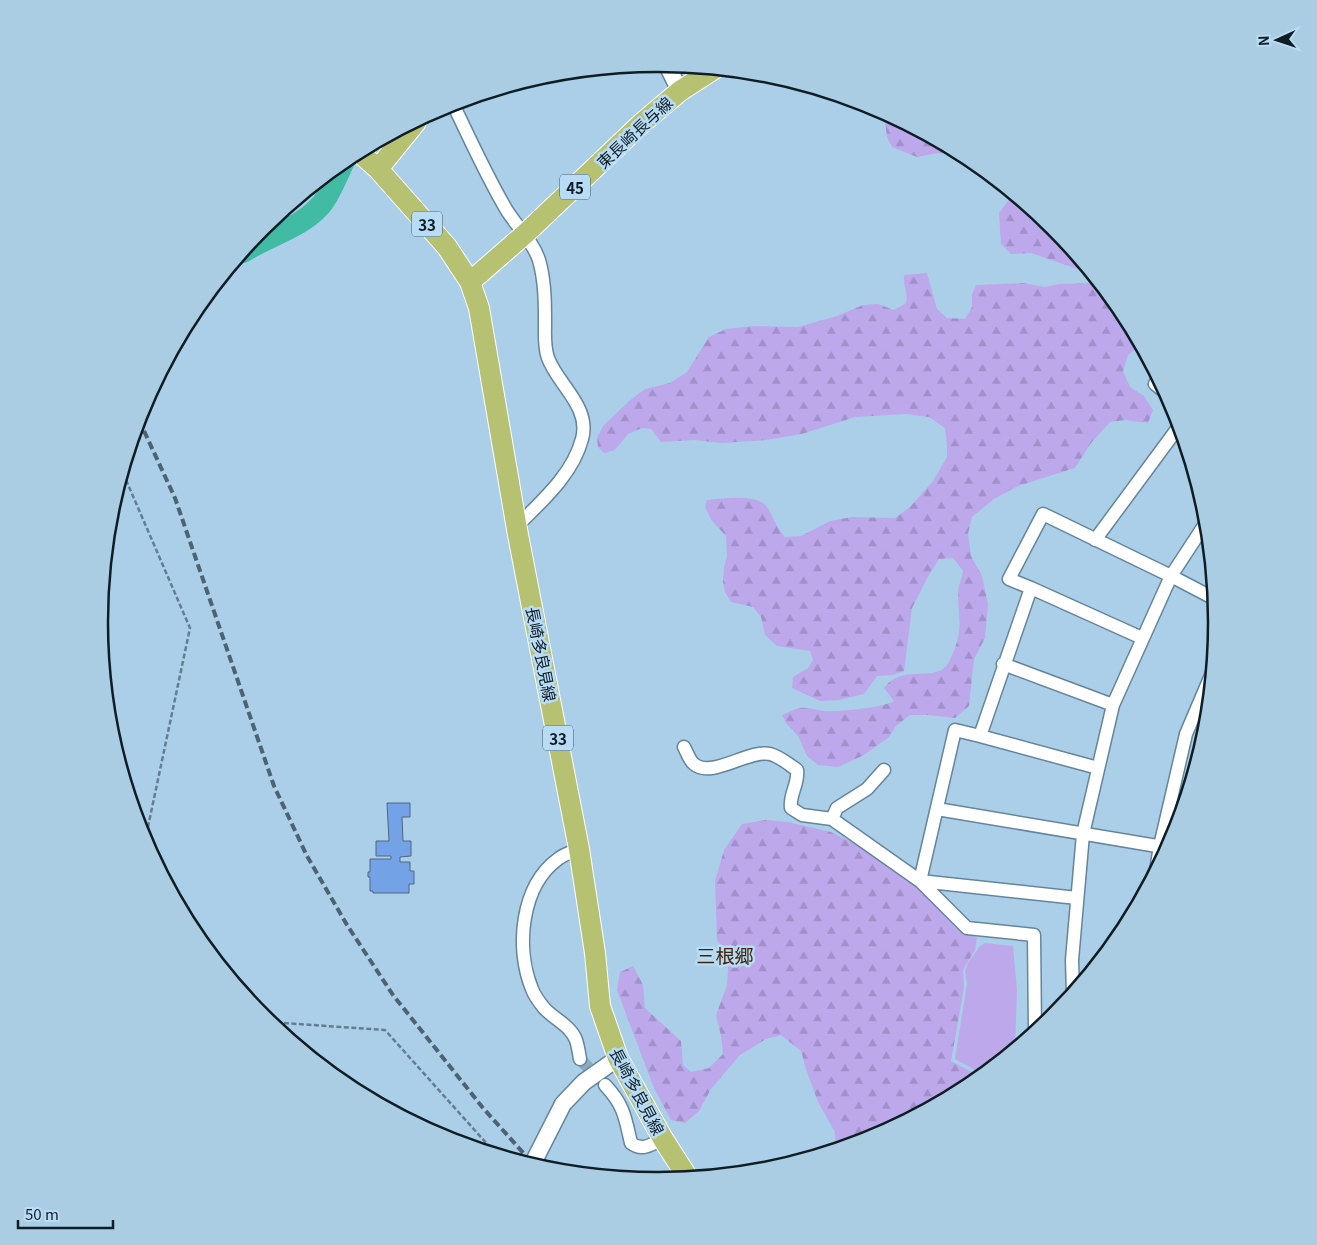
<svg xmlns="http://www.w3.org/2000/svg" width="1317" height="1245" font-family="Georgia,'Noto Sans JP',serif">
<defs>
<pattern id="forest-firs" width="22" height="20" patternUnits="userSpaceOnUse" patternTransform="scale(1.25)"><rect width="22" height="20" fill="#bda8ec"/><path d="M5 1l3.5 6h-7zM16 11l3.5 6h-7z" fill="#a190ca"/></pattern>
</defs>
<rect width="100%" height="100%" fill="#abcfe8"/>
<path fill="url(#forest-firs)" d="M 892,117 L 961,154 L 938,153 L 917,157 L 892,147 L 887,137 L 885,121 Z
M 1013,194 L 1054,228 L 1087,268 L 1077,269 L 1031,253 L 1011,254 L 1001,244 L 999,213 Z
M 927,273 L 937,309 L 947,318 L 965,319 L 972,307 L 972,294 L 976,285 L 1023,283 L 1045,287 L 1059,284 L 1099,283 L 1123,312 L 1141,345 L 1128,355 L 1123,371 L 1130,387 L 1144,396 L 1153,410 L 1148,423 L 1125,420 L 1110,422 L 1091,443 L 1075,468 L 1018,486 L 994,499 L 972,517 L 968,534 L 971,556 L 982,576 L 988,604 L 985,638 L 974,659 L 969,706 L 955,718 L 928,715 L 910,715 L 896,726 L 889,737 L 864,755 L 838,767 L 818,765 L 807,756 L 798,736 L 786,723 L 782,715 C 787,713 794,709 800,708 C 809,707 815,710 824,711 C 837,712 883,708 894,701 L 884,688 C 900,665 932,680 944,668 C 949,664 953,653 955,648 C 963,626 958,615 958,594 C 958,586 962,578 963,571 L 953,558 L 939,559 L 929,575 L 912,608 L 904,671 L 893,675 L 877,676 L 864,694 L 839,700 L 820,701 L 792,688 L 793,677 L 808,668 L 813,660 L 810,651 L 777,646 L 765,635 L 761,617 L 753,607 L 731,602 L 725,592 L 723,582 L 724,567 L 727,556 L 726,536 L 712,521 L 705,507 L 707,500 C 722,499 757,493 767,507 C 774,518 776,527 785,537 L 801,536 L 830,521 L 852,517 L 895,518 L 910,507 L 933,481 L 947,457 L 947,445 L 945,428 L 929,417 L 906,414 L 855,417 L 802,434 L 766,440 L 722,443 L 694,440 L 661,442 L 651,429 L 642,428 L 628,434 L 615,450 L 604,453 L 598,447 L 597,438 L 603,426 L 629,401 L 645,389 L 670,383 L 687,372 L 709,337 L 726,329 L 754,326 L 798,327 L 837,316 L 863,305 L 878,304 L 894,310 L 906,303 C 908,293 903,285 904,275 Z
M 766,820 L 788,822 L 831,832 L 855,844 L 914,883 L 958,930 L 977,938 L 975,950 L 963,970 L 964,988 L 951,1061 L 981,1077 L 969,1087 L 872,1139 L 836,1150 L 835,1132 L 818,1102 L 806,1069 L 801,1051 L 781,1035 L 766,1039 L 740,1055 L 711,1089 L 699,1111 L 685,1123 L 671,1120 L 654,1088 L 617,990 L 620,972 L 633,966 L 643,985 L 645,1008 L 681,1041 L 683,1065 L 691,1072 L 709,1068 L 723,1054 L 721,1036 L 716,1015 L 727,985 L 729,957 L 717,940 L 715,881 L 724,850 L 742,824 Z"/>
<path fill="#bda8ec" d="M 985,943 L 1013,946 L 1017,990 L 1015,1050 L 984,1075 L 955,1059 L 967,984 L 965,971 L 968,963 L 980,946 Z"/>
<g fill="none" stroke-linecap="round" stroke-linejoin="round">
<path stroke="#41bba4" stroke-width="22" d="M 243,252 C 269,235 299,229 320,206 C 329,197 338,173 344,161"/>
</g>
<path fill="#74a2e6" stroke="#526582" d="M 387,803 L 410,803 L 410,817 L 402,817 L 403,841 L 411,841 L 411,856 L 400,857 L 400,862 L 410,862 L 410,871 L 414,871 L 414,884 L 409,884 L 409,893 L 373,893 L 373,891 L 370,891 L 370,877 L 368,877 L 368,872 L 370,872 L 370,859 L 391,859 L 391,856 L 376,856 L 376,841 L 389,841 Z"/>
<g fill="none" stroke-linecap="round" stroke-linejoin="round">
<path stroke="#8cabc1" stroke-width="12" stroke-dasharray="12 6" stroke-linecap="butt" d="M 580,1059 L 601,1081"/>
<defs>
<path id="minor" d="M 453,104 C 470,139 486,175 506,209 C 516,226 533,241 539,260 C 545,281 545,302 545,324 C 545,335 544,347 548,358 C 558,385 591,407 582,439 C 573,474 542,501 517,526
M 1158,378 L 1155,384 L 1167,394
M 1095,540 L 1180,425
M 1031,588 L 1142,638
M 1003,664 L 1113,705
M 980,736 L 1098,768
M 684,747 C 687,752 689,760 694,764 C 712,779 749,749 770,754 C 779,756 790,765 797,770 C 799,784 789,794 791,808 L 802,815 L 832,819 L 920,881 L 1077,898
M 937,809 L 1169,848
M 832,819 L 837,808 L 867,789 L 884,770
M 579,849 C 572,852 564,854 558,859 C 521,886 515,948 532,989 C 534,995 540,1003 544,1008 C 554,1019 571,1026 576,1040 C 578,1046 579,1053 580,1059
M 1156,871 L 1160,846 L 1186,734 L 1212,673
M 1073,994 L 1072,960 L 1083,834 L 1113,705 L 1171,576 L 1207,521
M 1035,1033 L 1034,935 L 967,928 L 920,881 L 955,730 L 980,736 L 1031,588 L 1009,579 L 1043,514 L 1171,576 L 1215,599
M 605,1085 C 624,1105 625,1117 631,1143 C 643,1152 651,1144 663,1139"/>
<path id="tertiary" d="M 667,65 L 680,91
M 563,1104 L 584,1082 L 618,1058"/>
<path id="primary" d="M 359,152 L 378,169 L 447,247 L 470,282 L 479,308 L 518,535 L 579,849 L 595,953 L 600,1006 L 618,1058 L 663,1139 L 688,1178
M 378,169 L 416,122
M 470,282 L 525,234 L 642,123 L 680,91 L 714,69"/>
</defs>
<use href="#minor" stroke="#64859c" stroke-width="15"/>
<use href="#tertiary" stroke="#64859c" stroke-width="19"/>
<use href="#primary" stroke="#fff" stroke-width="22"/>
<path stroke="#647e90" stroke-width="2.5" stroke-dasharray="5 2.5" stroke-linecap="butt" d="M 123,473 L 190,628 L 145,841
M 269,1022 L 385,1030 L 496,1154"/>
<use href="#minor" stroke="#fff" stroke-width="12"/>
<use href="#tertiary" stroke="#fff" stroke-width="16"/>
<use href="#primary" stroke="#b6c271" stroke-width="20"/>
<path stroke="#4d6372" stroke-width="4" stroke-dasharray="8 4" stroke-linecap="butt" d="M 139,420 L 175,498 L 274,786 L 307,856 L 347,925 L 393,995 L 483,1108 L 535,1166"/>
<defs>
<path id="tertiary-bridge" d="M 532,1165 L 563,1104"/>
</defs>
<use href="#tertiary-bridge" stroke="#64859c" stroke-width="19" stroke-linecap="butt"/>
<use href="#tertiary-bridge" stroke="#fff" stroke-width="16"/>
</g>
<g text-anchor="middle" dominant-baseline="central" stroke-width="5" stroke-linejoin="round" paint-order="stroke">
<g fill="#b8dcf5" stroke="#425663" stroke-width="1">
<rect x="560" y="174.5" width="30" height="25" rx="4"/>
<rect x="412" y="211.5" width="30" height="25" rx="4"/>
<rect x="543" y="725.5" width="30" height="25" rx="4"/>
</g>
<g font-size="15" font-weight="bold" fill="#0f1d25">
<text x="575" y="187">45</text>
<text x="427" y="224">33</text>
<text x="558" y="738">33</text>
</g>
<g font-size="16" fill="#0f1d25" stroke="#b8dcf5">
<text transform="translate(634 132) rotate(-43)">東長崎長与線</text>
<text transform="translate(542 654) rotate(79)">長崎多良見線</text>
<text transform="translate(638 1091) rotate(62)">長崎多良見線</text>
</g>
<g font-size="19" fill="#422409" stroke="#b8dcf5">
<text x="725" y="954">三根郷</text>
</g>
</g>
<path d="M0 0H1317V1245H0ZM108 622a550 550 0 1 1 1100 0a550 550 0 1 1-1100 0Z" fill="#aacde4" fill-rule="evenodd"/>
<path fill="none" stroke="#0f1d25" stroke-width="2.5" d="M108 622a550 550 0 1 1 1100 0a550 550 0 1 1-1100 0Z"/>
<g transform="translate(1277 40) rotate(267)" stroke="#b8dcf5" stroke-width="4" paint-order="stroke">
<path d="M0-4L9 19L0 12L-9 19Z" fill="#0f1d25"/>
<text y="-8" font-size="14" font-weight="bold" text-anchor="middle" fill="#0f1d25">N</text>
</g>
<path d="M18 1220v8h95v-8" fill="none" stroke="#0f1d25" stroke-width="2.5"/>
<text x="25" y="1220" font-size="15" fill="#0f1d25" stroke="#b8dcf5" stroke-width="4" paint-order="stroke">50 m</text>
</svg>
